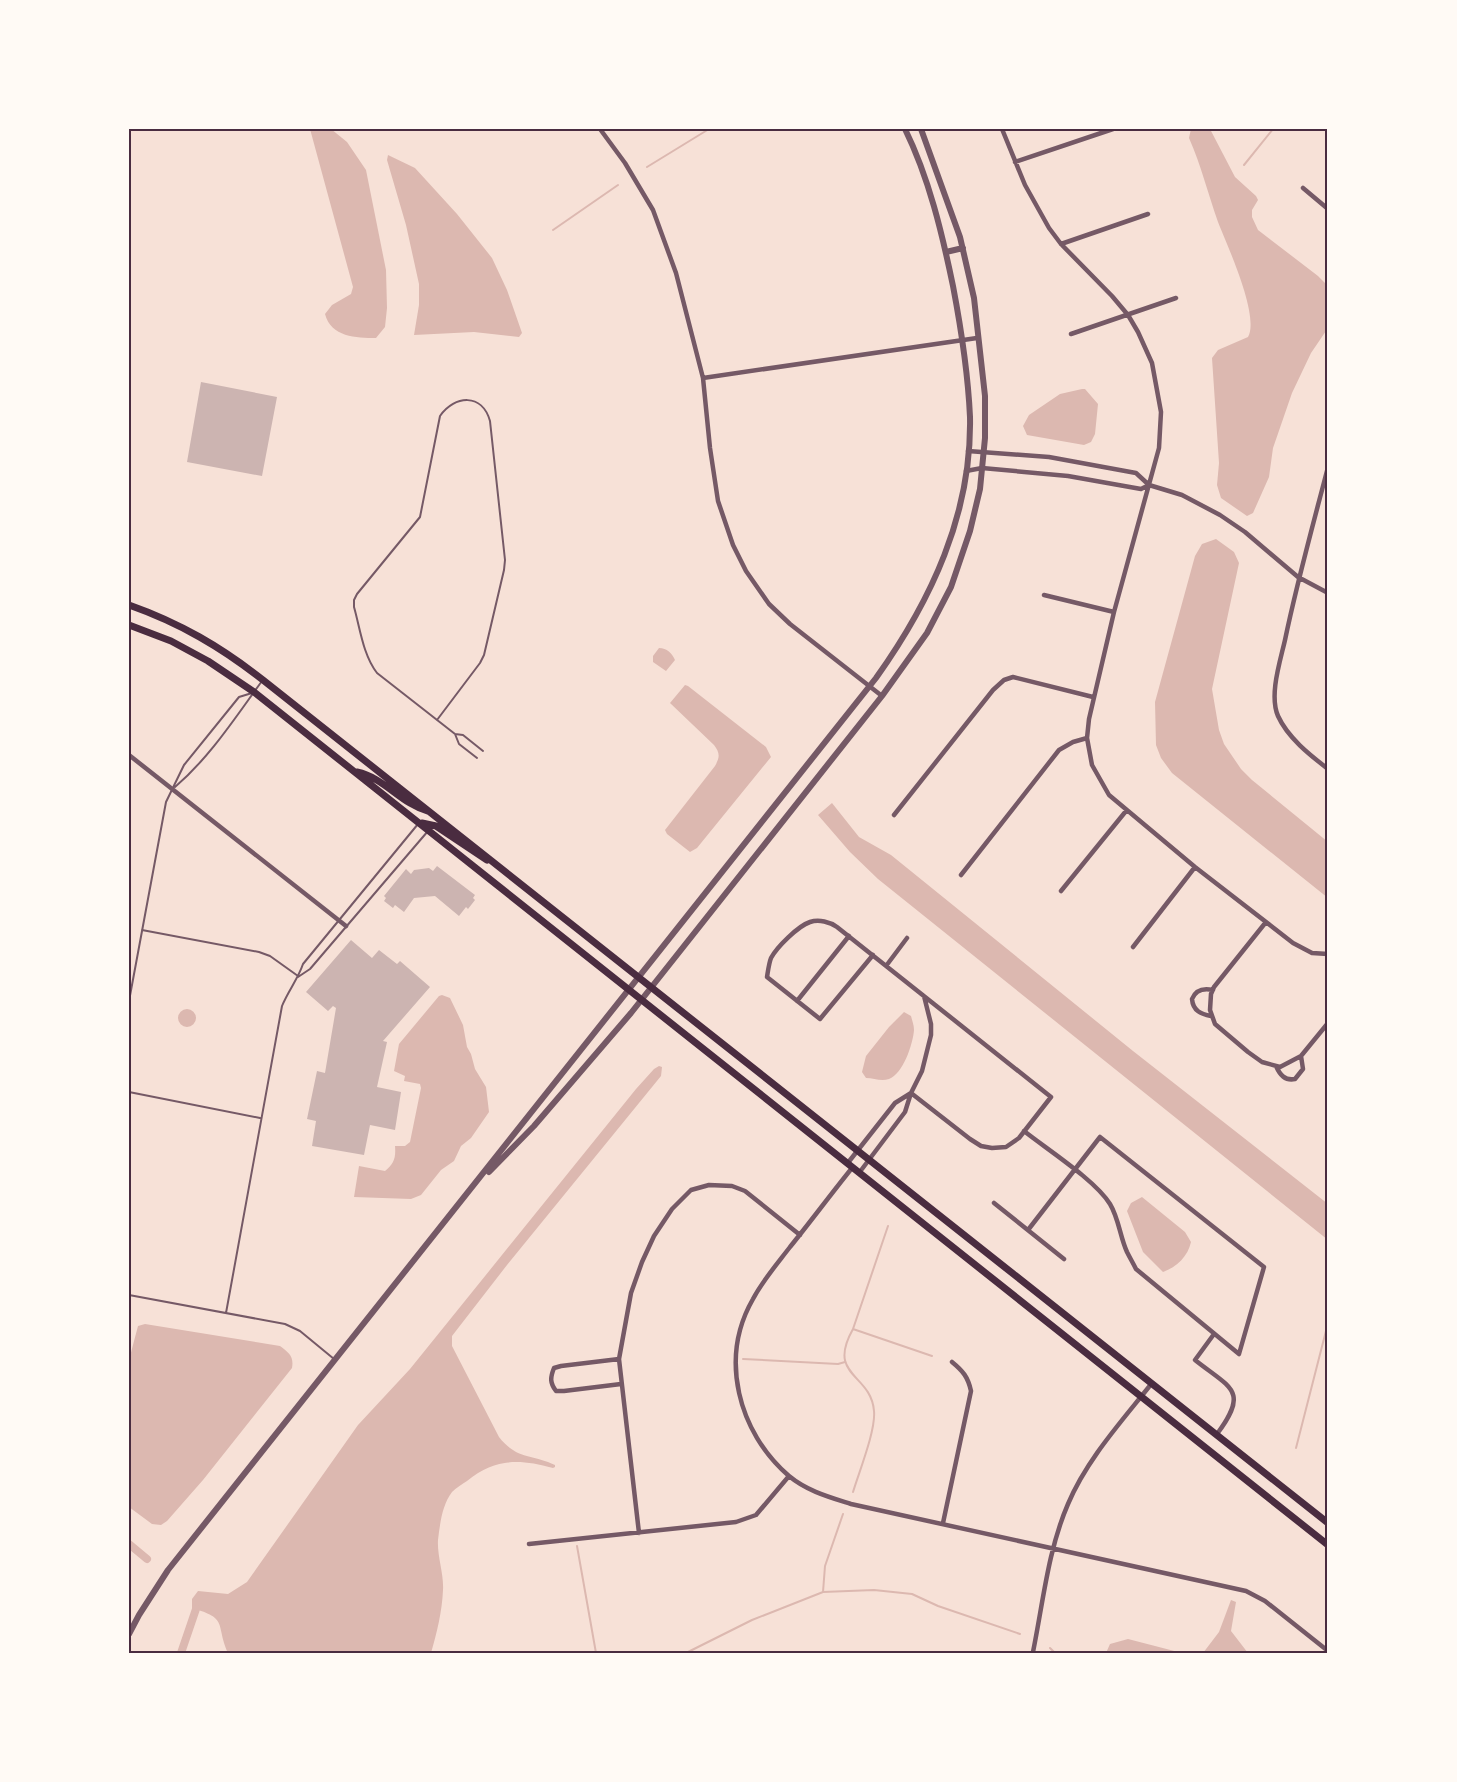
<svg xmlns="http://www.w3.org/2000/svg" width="1457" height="1782" font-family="Ubuntu,sans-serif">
<rect width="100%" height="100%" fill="#f7e1d7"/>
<path fill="#dcb8b0" d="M 310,129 L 331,129 L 347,142 L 366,170 L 386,270 L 387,308 L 385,327 L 376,338 C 356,338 331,337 325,314 L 332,305 L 351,294 L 353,287 Z
M 1191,129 L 1210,129 L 1235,177 L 1256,196 L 1258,200 L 1252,210 L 1252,217 L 1258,230 L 1318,276 L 1328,286 L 1328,328 L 1311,353 L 1292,393 L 1273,448 L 1269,477 L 1253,513 L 1247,516 L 1221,498 L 1217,485 L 1219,463 L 1212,358 L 1218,350 L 1248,337 C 1260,316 1227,245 1218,222 C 1208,194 1201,165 1189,138 Z
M 388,155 L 415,168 L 457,214 L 492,258 L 507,290 L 522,333 L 519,337 L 474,332 L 414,335 L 419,305 L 419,284 L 406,225 L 387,160 Z
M 1082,389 L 1085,389 L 1098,404 L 1095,434 L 1091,442 L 1084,445 L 1027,435 L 1023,426 L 1029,415 L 1060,394 Z
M 1216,539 L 1234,552 L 1239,563 L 1212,689 L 1219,730 L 1224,744 L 1241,769 L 1252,780 L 1328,842 L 1328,898 L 1172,773 L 1161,758 L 1156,745 L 1155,702 L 1195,556 L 1202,544 Z
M 659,648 C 667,648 672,653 675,660 L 666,671 L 653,662 L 653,656 Z
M 685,685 L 688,686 L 766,747 L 771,757 L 697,848 L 690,852 L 667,834 L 665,830 L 715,766 C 720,757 720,753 714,745 L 670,703 Z
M 832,803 L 859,837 L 891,855 L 1133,1051 L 1328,1204 L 1328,1240 L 878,879 L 850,852 L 818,815 Z
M 442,995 L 450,998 L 463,1025 L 467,1047 L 471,1054 L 475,1069 L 486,1087 L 489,1112 L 471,1138 L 461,1146 L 454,1161 L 441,1170 L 421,1195 L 411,1199 L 354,1197 L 359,1166 L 385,1171 C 394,1164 396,1158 395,1146 L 405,1146 L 410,1142 L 421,1088 L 420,1084 L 404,1081 L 405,1076 L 394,1071 L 399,1044 L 439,996 Z
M178 1018a9 9 0 1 1 18 0a9 9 0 1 1-18 0Z
M 904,1012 L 911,1016 C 912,1020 914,1025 914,1030 C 913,1044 903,1074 889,1079 C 881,1082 874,1078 866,1078 L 862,1072 L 866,1056 L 889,1027 Z
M 659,1066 L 662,1067 L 661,1076 L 507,1265 L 452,1336 L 452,1346 L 499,1437 C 517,1460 532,1454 555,1465 L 555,1467 L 553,1468 C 519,1459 496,1458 467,1481 C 462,1484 456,1488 452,1492 C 442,1505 440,1524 438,1540 C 437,1556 444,1574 443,1590 C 442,1612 437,1632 431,1653 L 228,1653 C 215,1623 229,1619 192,1608 L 192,1599 L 198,1591 L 228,1594 L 247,1582 L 358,1425 L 410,1369 L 636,1089 L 654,1069 Z
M 1142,1197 L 1185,1232 L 1191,1242 C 1188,1256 1177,1267 1163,1272 L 1143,1252 L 1127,1211 L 1131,1203 Z
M 145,1324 L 280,1346 C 289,1353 294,1356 292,1368 L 203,1480 L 167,1521 L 161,1525 L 152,1524 L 129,1507 L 129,1360 L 138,1326 Z
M 1231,1600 L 1236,1602 L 1231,1631 L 1248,1653 L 1203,1653 L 1219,1632 Z
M 1128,1639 L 1182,1653 L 1106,1653 L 1110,1644 Z"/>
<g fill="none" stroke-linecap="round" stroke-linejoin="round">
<path stroke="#dcb8b0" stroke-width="2" d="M 1244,165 L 1273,129
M 647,167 L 709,129
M 553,230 L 618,185
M 853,1329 L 932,1356
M 743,1359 L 838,1364 L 845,1362
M 1296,1448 L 1328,1323
M 853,1492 C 859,1472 876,1430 874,1411 C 871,1373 826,1377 853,1329 L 888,1226
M 577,1546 L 596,1653
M 823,1592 L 825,1566 L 843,1514
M 1050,1648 L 1055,1653
M 686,1653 L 752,1620 L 823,1592 L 874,1590 L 912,1594 L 938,1606 L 1020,1634"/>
<path stroke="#dcb8b0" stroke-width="8" d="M 129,1544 L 147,1559
M 181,1653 L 196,1609"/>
</g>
<path fill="#ccb4b1" d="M 201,382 L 277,397 L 262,476 L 187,462 Z
M 437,866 L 475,895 L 473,898 L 475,900 L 468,909 L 466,907 L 459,916 L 435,896 L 414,898 L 404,912 L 395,905 L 393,908 L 384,901 L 386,898 L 384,896 L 406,869 L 411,874 L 414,870 L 429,868 L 433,871 Z
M 351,940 L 372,958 L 379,950 L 397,964 L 400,961 L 430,987 L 383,1041 L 387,1042 L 377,1087 L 401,1092 L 395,1130 L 370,1125 L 364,1155 L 312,1146 L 316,1121 L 307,1119 L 317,1071 L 325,1073 L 336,1008 L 333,1006 L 328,1011 L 306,992 Z"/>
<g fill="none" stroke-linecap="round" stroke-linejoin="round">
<path stroke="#755966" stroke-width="2" d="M 437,720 L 480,663 L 484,655 L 504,570 L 505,560 L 490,421 C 482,393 455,395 440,416 L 420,517 L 357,594 L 354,600 L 354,607 C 360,628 363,655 377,673 L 455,734 L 459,744 L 477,758
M 455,734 L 463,735 L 483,751
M 175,787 C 210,757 235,718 262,681
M 142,930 L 259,952 L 270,956 L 298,976
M 298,977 L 310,969 L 428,831
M 129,1001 L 166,802 L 184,765 L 239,697 L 252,693
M 129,1092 L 260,1118
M 129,1295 L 285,1324 L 300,1331 L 334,1359
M 226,1313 L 282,1006 C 288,991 298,979 303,964 L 418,824"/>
<path stroke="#755966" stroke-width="4.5" d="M 600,129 L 625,163 L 653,210 L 676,273 L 703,378 L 710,448 L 718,501 L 733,545 L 746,571 L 769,604 L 790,624 L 882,696
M 1002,129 L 1025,185 L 1049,228 L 1061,244 L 1112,296 L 1128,315 L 1138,332 L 1152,363 L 1161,412 L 1159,448 L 1114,612 L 1089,719 L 1087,738 L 1092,765 L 1109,795 L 1195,867 L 1293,943 L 1312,953 L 1328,954
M 1015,162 L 1113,129
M 1303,188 L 1328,209
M 1061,244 L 1148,214
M 1071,334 L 1176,298
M 703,378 L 977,338
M 968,451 L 1049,457 L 1136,473 L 1149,485 L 1182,495 L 1220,515 L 1245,532 L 1298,577 L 1328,593
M 1328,467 C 1313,525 1297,582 1285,640 C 1280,662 1269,695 1278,716 C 1288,738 1310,755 1328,769
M 966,471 L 982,468 L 1068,476 L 1141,489 L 1149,485
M 1044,595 L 1114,612
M 129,755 L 346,926
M 894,815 L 993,690 L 1004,680 L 1013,677 L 1093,697
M 961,875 L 1059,750 L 1073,742 L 1087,738
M 1061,891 L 1126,811
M 1266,922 L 1214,987 L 1211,994 L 1210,1010 L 1215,1024 L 1248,1052 L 1262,1062 L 1280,1067 L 1301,1056 L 1328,1023
M 1133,947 L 1195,867
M 873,955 L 820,1019 L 767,977 C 768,971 769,963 771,958 C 777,947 798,926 810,922 C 819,919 830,922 837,927 L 1051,1097 L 1019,1138 L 1006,1147 L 992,1148 L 981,1146 L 970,1139 L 911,1093
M 886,966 L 907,938
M 797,1001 L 849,936
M 1211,1016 C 1201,1014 1193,1011 1192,999 C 1196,989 1204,988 1213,990
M 1276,1066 C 1280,1075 1285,1081 1295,1079 L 1303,1069 L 1301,1056
M 1024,1131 C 1048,1150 1095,1180 1110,1204 C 1119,1219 1120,1237 1127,1252 C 1130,1258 1133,1263 1136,1269 L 1239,1354 L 1264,1267 L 1100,1137 L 1028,1230
M 847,1164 L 895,1103 L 911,1093
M 852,1168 C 831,1194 811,1221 790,1247 C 777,1264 763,1280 753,1299 C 719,1358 738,1432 789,1476 C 807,1491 829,1497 851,1504 L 1246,1591 L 1265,1601 L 1328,1651
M 859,1173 L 905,1112 L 911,1093 L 922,1071 L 931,1035 L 931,1024 L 924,996
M 994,1203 L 1064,1259
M 1214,1334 L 1195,1360 C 1230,1388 1250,1390 1217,1434
M 619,1359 L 561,1366 L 554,1368 C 550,1378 550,1383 556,1391 L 564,1391 L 621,1384
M 943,1523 L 971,1391 C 968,1377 963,1371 952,1362
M 639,1533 L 619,1359 L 631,1293 L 642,1262 L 654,1236 L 672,1209 L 691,1190 L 709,1185 L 732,1186 L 745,1191 L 800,1235
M 529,1544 L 736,1522 L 756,1515 L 789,1476
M 1033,1652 C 1043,1603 1048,1550 1068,1504 C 1087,1459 1122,1421 1152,1383"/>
<path stroke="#755966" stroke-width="6" d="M 946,252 L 963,248
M 489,1172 L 534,1126 L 631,1013 L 882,696 L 927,633 L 951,587 L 970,531 L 980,489 L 985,438 L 985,396 L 974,298 L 960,237 L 921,129
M 129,1634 L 139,1615 L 168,1570 L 876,678 C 931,601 972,514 970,417 C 968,373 961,328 953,286 C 942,233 929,178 905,129"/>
<path stroke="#4a2c40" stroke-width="7" d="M 129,605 C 180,623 221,647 263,680 L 1328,1523
M 129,625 L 171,641 L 208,661 L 254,692 L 1328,1545
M 357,772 C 385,778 401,804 428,811
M 422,823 L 436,826 L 487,860"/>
</g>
<rect width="1457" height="1782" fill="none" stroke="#fffaf5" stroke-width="261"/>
<rect x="130" y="130" width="1196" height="1522" fill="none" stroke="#4a2c40" stroke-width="2"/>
</svg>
